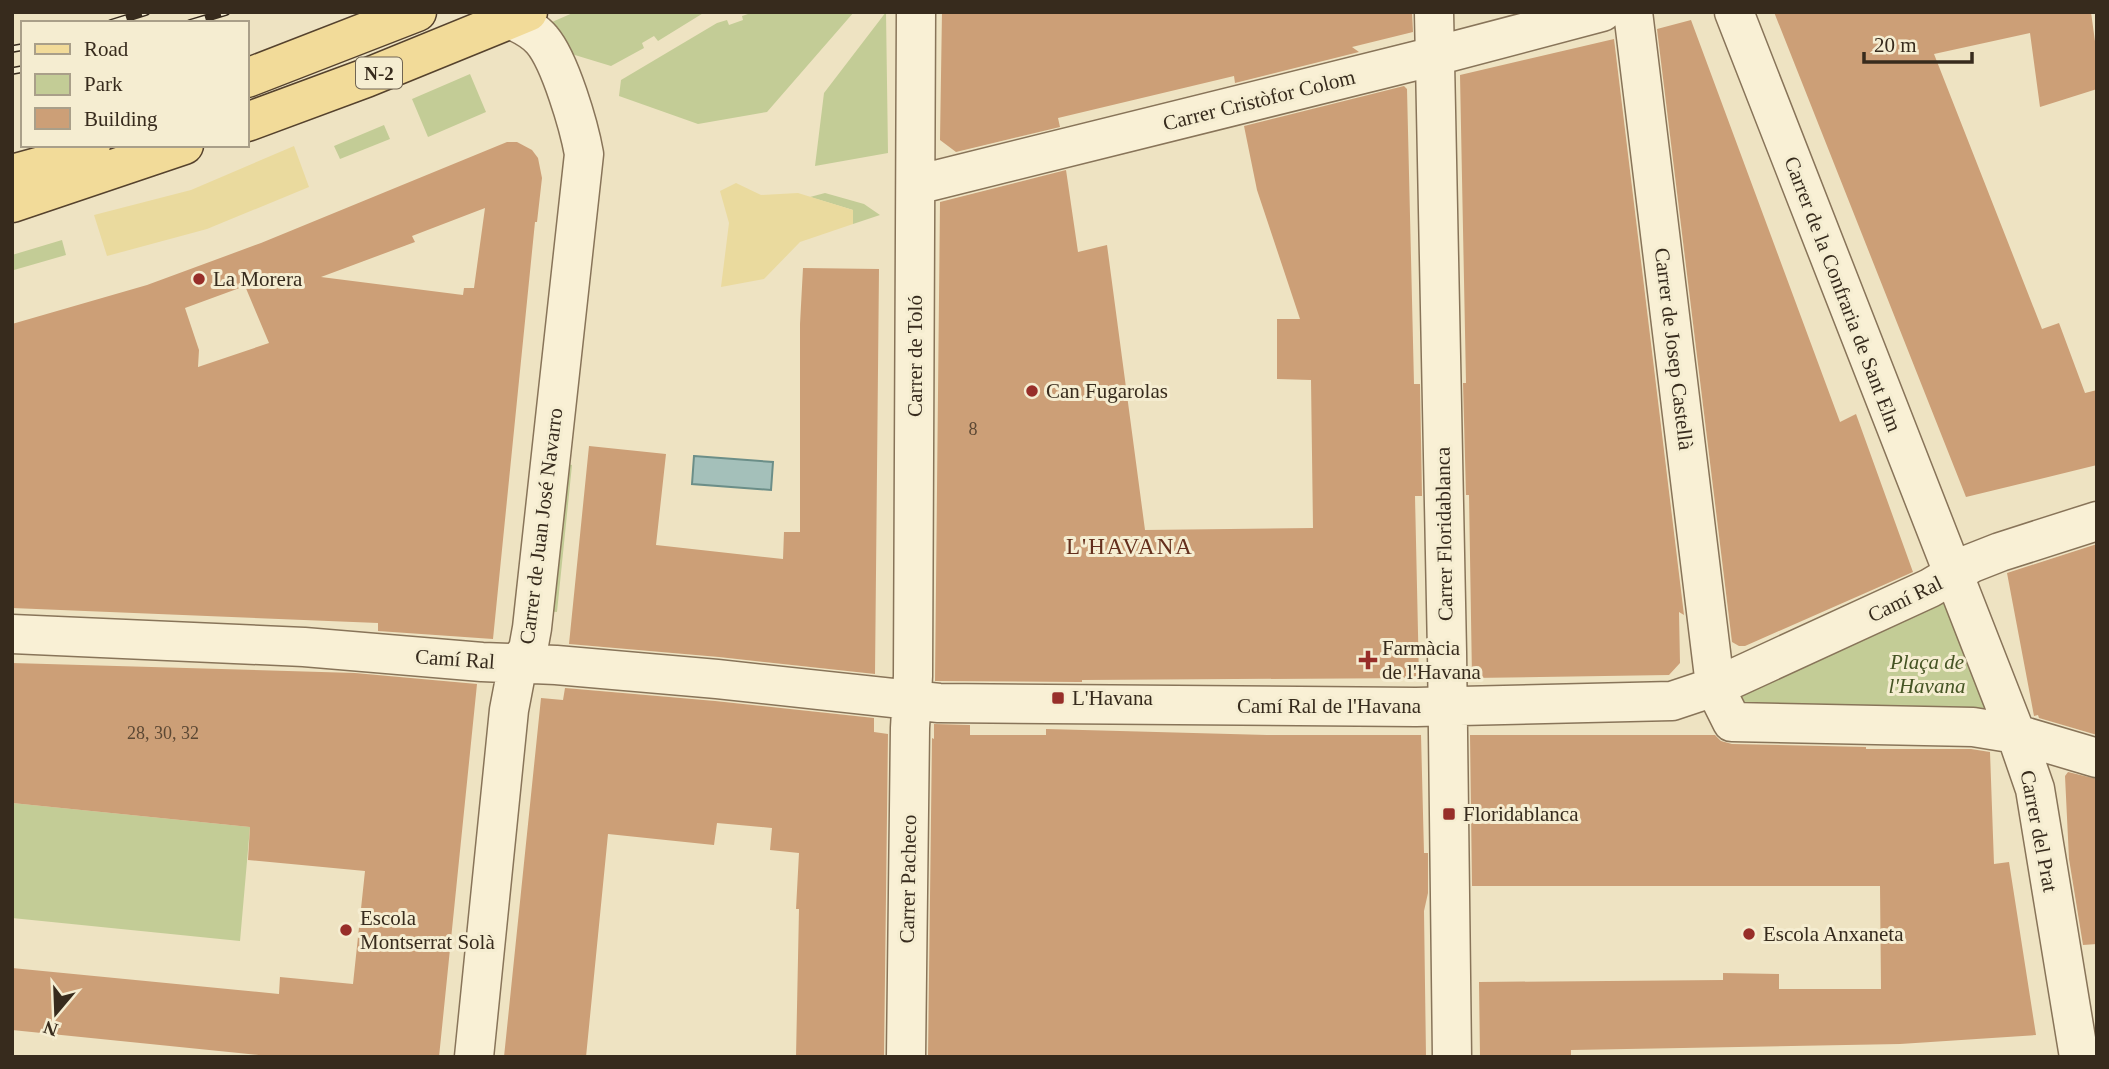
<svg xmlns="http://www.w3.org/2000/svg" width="2109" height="1069" font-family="'Times New Roman',serif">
<rect width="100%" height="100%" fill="#eee3c2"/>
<path fill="#c3cc96" d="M 575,12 L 705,12 L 658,41 L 654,36 L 642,43 L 644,48 L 611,66 L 565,52 L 552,22 Z
M 754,12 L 854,12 L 767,112 L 698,124 L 619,96 L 621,80 L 717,23 L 727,20 L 729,25 L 743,20 L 742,16 Z
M 886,12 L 888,153 L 815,166 L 824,93 Z
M 470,74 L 486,112 L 428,137 L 412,99 Z
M 384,125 L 390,139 L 340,159 L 334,146 Z
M 825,193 L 864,204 L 880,215 L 853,224 L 853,210 L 810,197 Z
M 62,240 L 66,255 L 14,270 L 12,255 Z
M 560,463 L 572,465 L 557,612 L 543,611 Z
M 1937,601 L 1946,602 L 2004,731 L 1732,722 L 1719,696 Z
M 12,803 L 250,827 L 240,941 L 12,918 Z"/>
<path fill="#eada9e" d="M 294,146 L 309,187 L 207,229 L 107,256 L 94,215 L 191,190 Z
M 736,183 L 761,195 L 798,193 L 853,210 L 853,224 L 800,242 L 764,279 L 721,287 L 729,223 L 720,191 Z"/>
<path fill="#a4c0ba" stroke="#6b8e88" stroke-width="2" d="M 694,456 L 773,462 L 771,490 L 692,484 Z"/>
<path fill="#cc9f77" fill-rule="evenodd" d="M 942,12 L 1412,12 L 1413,32 L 1352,47 L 1359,52 L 1235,83 L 1234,76 L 1058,118 L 1060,127 L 956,152 L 940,140 Z
M 1774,12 L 2091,12 L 2097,56 L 2097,89 L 2040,107 L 2030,33 L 1934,54 L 2042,329 L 2059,323 L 2085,393 L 2097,390 L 2097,465 L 1966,497 Z
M 1691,20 L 1840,422 L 1856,414 L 1913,572 L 1745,646 L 1739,646 L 1732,642 L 1657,29 Z
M 1614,39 L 1684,615 L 1679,612 L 1680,663 L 1669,675 L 1472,678 L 1469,495 L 1466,495 L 1463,383 L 1466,383 L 1460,75 Z
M 1404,86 L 1407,89 L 1414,384 L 1420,384 L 1422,496 L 1415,496 L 1419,678 L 1082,680 L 1082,682 L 1078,682 L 935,681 L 940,202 L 1066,170 L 1078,252 L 1107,245 L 1145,530 L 1313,528 L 1311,380 L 1277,379 L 1277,319 L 1300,319 L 1257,190 L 1244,126 Z
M 507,142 L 517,142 L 532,150 L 538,158 L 542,178 L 537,222 L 535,222 L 493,639 L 378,631 L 378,623 L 12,608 L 12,324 L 147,285 L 261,243 ZM 485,208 L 474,288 L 464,288 L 463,295 L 321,277 L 415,242 L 412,236 ZM 245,286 L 269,343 L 198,367 L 199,350 L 185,308 Z
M 803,268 L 879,269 L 875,674 L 719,657 L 569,644 L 589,446 L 666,454 L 656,545 L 783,559 L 784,532 L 800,532 L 800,324 Z
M 2097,544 L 2097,735 L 2039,718 L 2038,715 L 2034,716 L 2007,573 Z
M 12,663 L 355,673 L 477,684 L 439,1057 L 278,1057 L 12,1030 L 12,968 L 279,994 L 280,977 L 353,984 L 365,871 L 248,860 L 250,827 L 12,803 Z
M 565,688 L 715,701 L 874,718 L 874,732 L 888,734 L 884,1057 L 796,1057 L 799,909 L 796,909 L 799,853 L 770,850 L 772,828 L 717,823 L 714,845 L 608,834 L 586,1057 L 504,1057 L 541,698 L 563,700 Z
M 934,724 L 970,725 L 970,735 L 1046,735 L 1046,729 L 1267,735 L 1421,735 L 1424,853 L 1428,853 L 1428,893 L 1424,911 L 1426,1057 L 928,1057 L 932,738 L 934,739 Z
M 1470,735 L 1715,735 L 1721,741 L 1732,744 L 1866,747 L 1866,749 L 1971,749 L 1990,752 L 1994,864 L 2009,862 L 2036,1035 L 1900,1044 L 1571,1050 L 1571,1057 L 1480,1057 L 1479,982 L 1723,980 L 1723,973 L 1779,974 L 1779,989 L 1881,989 L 1880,886 L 1472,886 Z
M 2068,772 L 2097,779 L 2097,944 L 2083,945 L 2069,859 L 2065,776 Z"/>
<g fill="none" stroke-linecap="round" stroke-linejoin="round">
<defs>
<path id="minor" d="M 1434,12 L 1447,652 L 1452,1057
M 1633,12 L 1714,677 L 1719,696 L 1732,722 L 1973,727 L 2016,734 L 2097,758
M 1734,12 L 2016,734 L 2035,789 L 2079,1057
M 916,185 L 1435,56 L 1602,12
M 12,634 L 304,647 L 482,662 L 556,665 L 717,679 L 939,703 L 1416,707 L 1672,701 L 1717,686 L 1930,588 L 1972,563 L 2000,552 L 2097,521
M 474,1057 L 509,710 L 518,663 L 528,650 L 532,628 L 584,154 C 579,126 560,61 542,40 C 533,29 522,25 510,19
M 906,1057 L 910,728 L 913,676 L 916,12"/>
<path id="major" d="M 247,78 L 417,12
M 247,122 L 366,78 L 528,12
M 12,174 L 74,157 L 91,145
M 12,203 L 184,145"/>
</defs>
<use href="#minor" stroke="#887459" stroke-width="41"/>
<use href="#major" stroke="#55422d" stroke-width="41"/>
<use href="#minor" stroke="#f9f0d5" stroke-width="38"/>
<use href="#major" stroke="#f2db99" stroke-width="38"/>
<defs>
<path id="rail" d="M 111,23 L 146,12
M 190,23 L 226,12
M 12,49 L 23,47
M 12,71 L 23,69"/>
</defs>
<use href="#rail" stroke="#372b1d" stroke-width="8"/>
<use href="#rail" stroke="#f5edd1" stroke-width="5" stroke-dasharray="16" stroke-linecap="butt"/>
</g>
<g fill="#972e29" stroke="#f5edd1" stroke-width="2.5">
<circle cx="199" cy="279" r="7"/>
<circle cx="1032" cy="391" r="7"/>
<path d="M1364.5 649.5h7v7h7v7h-7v7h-7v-7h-7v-7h7z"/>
<rect x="1051" y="691" width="14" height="14" rx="3.5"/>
<rect x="1442" y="807" width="14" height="14" rx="3.5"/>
<circle cx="346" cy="930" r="7"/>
<circle cx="1749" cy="934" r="7"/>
</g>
<g text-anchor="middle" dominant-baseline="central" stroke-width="6" stroke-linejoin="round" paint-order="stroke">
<g font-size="18" fill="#5c4834">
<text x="973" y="429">8</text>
<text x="163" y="733">28, 30, 32</text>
</g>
<rect fill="#f5edd1" stroke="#706553" stroke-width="2" x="356" y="57.5" width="46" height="31" rx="5"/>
<g font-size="19" font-weight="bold" fill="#372b1d">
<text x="379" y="73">N-2</text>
</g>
<g font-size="21" fill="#372b1d" stroke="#f5edd1">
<text transform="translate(1259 100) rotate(-14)">Carrer Cristòfor Colom</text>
<text transform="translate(1843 294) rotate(69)">Carrer de la Confraria de Sant Elm</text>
<text transform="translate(1674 349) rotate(83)">Carrer de Josep Castellà</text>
<text transform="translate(915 356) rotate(-90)">Carrer de Toló</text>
<text transform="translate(541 526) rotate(-83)">Carrer de Juan José Navarro</text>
<text transform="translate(1444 534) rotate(-91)">Carrer Floridablanca</text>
<text transform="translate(1905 599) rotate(-26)">Camí Ral</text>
<text transform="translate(455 659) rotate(4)">Camí Ral</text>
<text x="1329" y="706">Camí Ral de l'Havana</text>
<text transform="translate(2039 831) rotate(79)">Carrer del Prat</text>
<text transform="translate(908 879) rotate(-89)">Carrer Pacheco</text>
</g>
<g font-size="21" fill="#372b1d" stroke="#f5edd1" text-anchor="start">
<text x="213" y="279">La Morera</text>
<text x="1046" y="391">Can Fugarolas</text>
<text x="1382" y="648">Farmàcia<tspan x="1382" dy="24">de l'Havana</tspan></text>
<text x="1072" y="698">L'Havana</text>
<text x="1463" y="814">Floridablanca</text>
<text x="360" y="918">Escola<tspan x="360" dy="24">Montserrat Solà</tspan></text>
<text x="1763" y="934">Escola Anxaneta</text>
</g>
<g font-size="21" font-style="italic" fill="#455424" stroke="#f5edd1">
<text x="1927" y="662">Plaça de<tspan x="1927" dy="24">l'Havana</tspan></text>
</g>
<g font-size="23" letter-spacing="2" fill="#642f1d" stroke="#f5edd1">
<text x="1130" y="546">L'HAVANA</text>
</g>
</g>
<rect width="2109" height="1069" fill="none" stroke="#372b1d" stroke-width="28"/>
<rect x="21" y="21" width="228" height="126" fill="#f5edd1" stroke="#a99f89" stroke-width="2"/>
<rect x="35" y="44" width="35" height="10" fill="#f2db99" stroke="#a99f89" stroke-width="2"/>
<text x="84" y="56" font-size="21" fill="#372b1d">Road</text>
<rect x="35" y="74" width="35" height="21" fill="#c3cc96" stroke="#a99f89" stroke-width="2"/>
<text x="84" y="91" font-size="21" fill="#372b1d">Park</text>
<rect x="35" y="108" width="35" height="21" fill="#cc9f77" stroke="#a99f89" stroke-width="2"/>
<text x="84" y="126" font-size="21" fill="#372b1d">Building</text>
<g transform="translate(56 1013) rotate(199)" stroke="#f5edd1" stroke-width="5" paint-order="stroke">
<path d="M0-5L12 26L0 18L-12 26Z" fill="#372b1d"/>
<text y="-10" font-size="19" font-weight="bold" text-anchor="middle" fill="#372b1d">N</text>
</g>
<path d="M1864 52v10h108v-10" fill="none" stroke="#372b1d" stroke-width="3.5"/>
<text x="1874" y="52" font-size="21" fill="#372b1d" stroke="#f5edd1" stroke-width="5" paint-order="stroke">20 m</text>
</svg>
